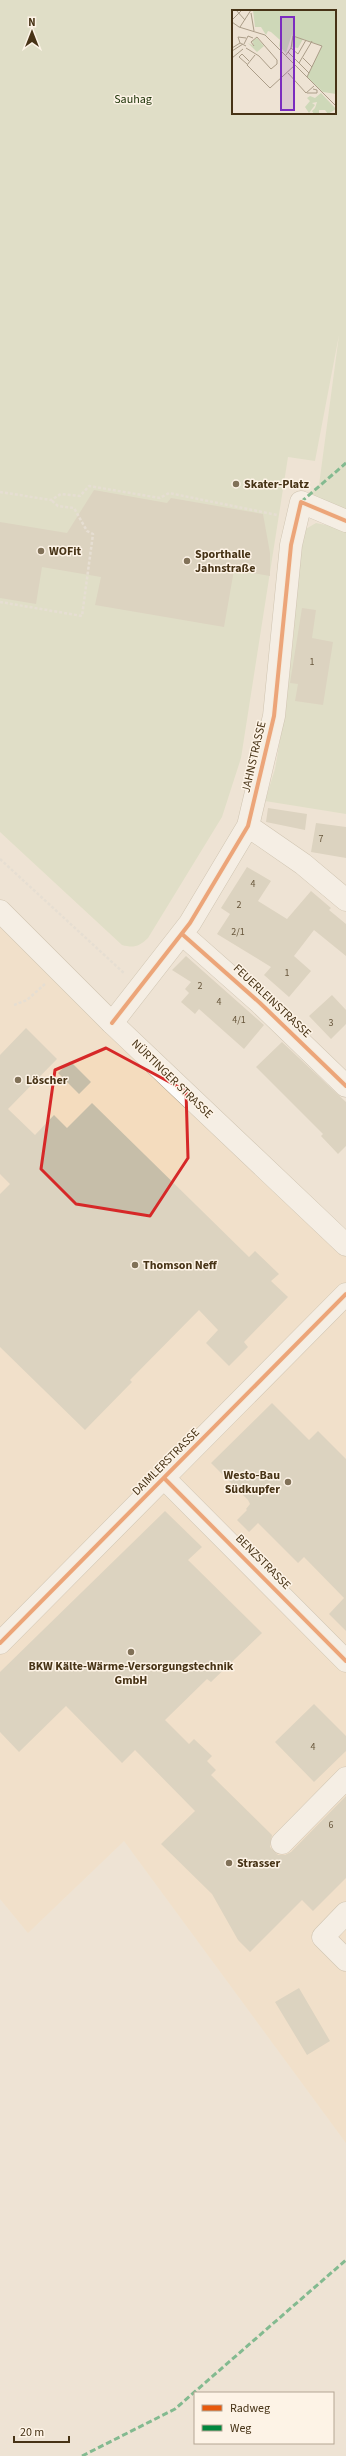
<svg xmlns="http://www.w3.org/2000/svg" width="346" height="2456" font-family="'Source Sans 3',sans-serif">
<rect width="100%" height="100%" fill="#eee3d4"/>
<path fill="#f4dcbe" d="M 0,911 L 346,1245 L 346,2143 L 124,1841 L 28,1933 L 0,1899 Z"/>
<path fill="#ced8b8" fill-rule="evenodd" d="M 0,0 L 346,0 L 346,521 L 301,502 L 319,485 L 339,335 L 315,461 L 288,457 L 241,758 L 222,817 L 148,938 C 139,947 133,948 122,945 L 0,832 ZM 233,11 L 335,11 L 335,113 L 233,113 Z
M 316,523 L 346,529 L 346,814 L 265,801 L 275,769 L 286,705 L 294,632 L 296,576 L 304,530 Z"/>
<path fill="#c6bea9" d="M 94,490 L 167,503 L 171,498 L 263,514 L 270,553 L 270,576 L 234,570 L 224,627 L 95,605 L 101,577 L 42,567 L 36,604 L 0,598 L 0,522 L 67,533 Z
M 302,608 L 316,610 L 312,638 L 333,642 L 323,705 L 295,701 L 298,684 L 290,683 Z
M 268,808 L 307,814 L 305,830 L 266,822 Z
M 316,823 L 346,827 L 346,858 L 311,852 Z
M 247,867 L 271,881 L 258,901 L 287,919 L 311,891 L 331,908 L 329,910 L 346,924 L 346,956 L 314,930 L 294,956 L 311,971 L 289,997 L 264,975 L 271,967 L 217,934 L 230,914 L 221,908 Z
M 186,956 L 264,1025 L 244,1049 L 199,1009 L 195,1014 L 181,1002 L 189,993 L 185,989 L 191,982 L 172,970 Z
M 332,995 L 346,1010 L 346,1024 L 331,1039 L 309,1016 Z
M 26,1028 L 57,1059 L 8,1109 L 35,1135 L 54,1115 L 67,1128 L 92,1103 L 249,1257 L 255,1251 L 279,1274 L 271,1281 L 288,1297 L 244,1342 L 248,1347 L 229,1366 L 206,1343 L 218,1330 L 199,1310 L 130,1380 L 132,1382 L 85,1430 L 0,1347 L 0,1194 L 10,1184 L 0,1174 L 0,1055 Z
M 282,1042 L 346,1102 L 346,1146 L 338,1154 L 321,1136 L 323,1134 L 256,1067 Z
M 70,1061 L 91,1082 L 79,1094 L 58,1073 Z
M 272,1403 L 309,1440 L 318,1431 L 346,1459 L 346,1631 L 329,1614 L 344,1598 L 304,1557 L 298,1563 L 258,1523 L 249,1532 L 237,1520 L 247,1510 L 246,1509 L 250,1504 L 248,1500 L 211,1463 Z
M 165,1511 L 202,1547 L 188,1560 L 262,1633 L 211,1682 L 207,1679 L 165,1720 L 189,1744 L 194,1739 L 212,1756 L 207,1761 L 216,1770 L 211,1775 L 272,1835 L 270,1847 L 278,1855 L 285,1855 L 291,1852 L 346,1796 L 346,1878 L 313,1911 L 302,1900 L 250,1952 L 238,1940 L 212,1894 L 161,1844 L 195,1811 L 135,1750 L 122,1763 L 66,1706 L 19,1752 L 0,1732 L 0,1672 Z
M 314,1704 L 346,1736 L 346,1751 L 314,1782 L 275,1742 Z
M 299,1988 L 330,2041 L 307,2055 L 275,2002 Z"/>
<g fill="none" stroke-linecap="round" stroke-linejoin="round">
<defs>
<path id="minor" d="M 248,826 L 303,864 L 346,900
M 182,934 L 260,1003 L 346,1086
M 112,1023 L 190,923 L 248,826 L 274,716 L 291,545 L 301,502 L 346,521
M 164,1478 L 346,1661
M 0,1643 L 346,1294
M 282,1843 L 346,1778
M 346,1913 L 323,1937 L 346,1960"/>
<path id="major" d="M 0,911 L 112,1023 L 346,1245"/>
</defs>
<use href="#minor" stroke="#ab9e89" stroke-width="23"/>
<use href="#major" stroke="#ab9e89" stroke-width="23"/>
<path stroke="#dbd7d1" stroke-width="2.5" stroke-dasharray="3 2" stroke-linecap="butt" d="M 0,492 L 51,500 L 61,494 L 80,496 L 89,486 L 160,498 L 169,493 L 277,515
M 0,602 L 82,616 L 93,534 L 87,531 L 74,508 L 58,506 L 51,500
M 0,859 L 125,974
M 14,1005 L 27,1000 L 46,983"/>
<use href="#minor" stroke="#fcfbf9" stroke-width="22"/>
<use href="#major" stroke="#fcfbf9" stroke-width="22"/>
<path stroke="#00873e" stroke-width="3" stroke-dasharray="6 3" stroke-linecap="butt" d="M 301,502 L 346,463
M 82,2456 L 175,2409 L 346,2260"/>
<defs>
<path id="cycleway" d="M 182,934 L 260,1003 L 346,1086
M 112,1023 L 190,923 L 248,826 L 274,716 L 291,545 L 301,502 L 346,521
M 164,1478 L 346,1661
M 0,1643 L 346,1294"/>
</defs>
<use href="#cycleway" stroke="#fdf3e6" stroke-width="6"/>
<use href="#cycleway" stroke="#e8590c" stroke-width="4"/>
</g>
<path d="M0 0H346V2456H0ZM 106,1048 L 186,1091 L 188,1158 L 150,1216 L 76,1204 L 41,1169 L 55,1070 Z" fill="#eee3d4" fill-opacity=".55" fill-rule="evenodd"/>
<path fill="none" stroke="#d62828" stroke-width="3" stroke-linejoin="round" d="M 106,1048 L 186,1091 L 188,1158 L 150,1216 L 76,1204 L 41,1169 L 55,1070 Z"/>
<g fill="#817158" stroke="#fdf3e6" stroke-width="1.5">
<circle cx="236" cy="484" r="4"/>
<circle cx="41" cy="551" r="4"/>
<circle cx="187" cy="561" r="4"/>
<circle cx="18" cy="1080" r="4"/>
<circle cx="135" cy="1265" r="4"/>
<circle cx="288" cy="1482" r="4"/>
<circle cx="131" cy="1652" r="4"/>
<circle cx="229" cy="1863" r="4"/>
</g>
<g text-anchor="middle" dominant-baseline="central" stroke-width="3" stroke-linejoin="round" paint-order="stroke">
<g font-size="10" fill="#67563b">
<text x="312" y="662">1</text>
<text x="321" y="839">7</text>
<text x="253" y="884">4</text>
<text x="239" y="905">2</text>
<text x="238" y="932">2/1</text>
<text x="287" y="973">1</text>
<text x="200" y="986">2</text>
<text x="219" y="1002">4</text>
<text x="239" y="1020">4/1</text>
<text x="331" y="1023">3</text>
<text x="313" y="1747">4</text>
<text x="331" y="1825">6</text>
</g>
<g font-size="12" fill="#193105" stroke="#fdf3e6">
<text x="133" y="99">Sauhag</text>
</g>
<g font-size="12" font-weight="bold" fill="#473316" stroke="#fdf3e6" text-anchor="start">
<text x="244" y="484">Skater-Platz</text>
<text x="49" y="551">WOFit</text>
<text x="195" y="554">Sporthalle<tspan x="195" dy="14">Jahnstraße</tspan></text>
<text x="26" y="1080">Löscher</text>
<text x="143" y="1265">Thomson Neff</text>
<text x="280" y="1475" text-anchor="end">Westo-Bau<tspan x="280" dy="14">Südkupfer</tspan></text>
<text x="131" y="1666" text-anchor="middle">BKW Kälte-Wärme-Versorgungstechnik<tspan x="131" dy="14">GmbH</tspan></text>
<text x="237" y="1863">Strasser</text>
</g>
<g font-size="12" fill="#473316" stroke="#fdf3e6">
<text transform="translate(254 757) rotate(-77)">JAHNSTRASSE</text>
<text transform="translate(272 1001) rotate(43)">FEUERLEINSTRASSE</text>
<text transform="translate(172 1079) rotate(44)">NÜRTINGER STRASSE</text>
<text transform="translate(166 1462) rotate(-45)">DAIMLERSTRASSE</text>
<text transform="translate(263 1562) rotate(45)">BENZSTRASSE</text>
</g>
</g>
<g transform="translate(232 10)">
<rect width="104" height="104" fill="#eee3d4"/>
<path d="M 21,0 L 104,0 L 104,84 L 91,82 L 75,67 L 90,36 L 71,29 L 66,38 L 59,37 L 60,24 L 54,43 L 47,36 L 48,30 L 39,22 L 36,21 L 34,25 L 29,17 L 23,17 ZM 25,28 L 32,36 L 25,42 L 16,33 L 22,36 L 20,31 ZM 89,83 L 104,99 L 96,104 L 93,100 L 87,100 L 87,103 L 82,104 L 80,101 L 83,98 L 85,92 L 80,93 L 83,95 L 77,103 L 73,97 L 78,91 L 75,88 L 78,86 L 83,88 Z" fill="#ced8b8"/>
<path fill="none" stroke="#ab9d88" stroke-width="1" d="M 4,0 L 13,10M 19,3 L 22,21M 0,10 L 10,0M 0,12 L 7,17 L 33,25 L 104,96M 8,17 L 19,0M 8,33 L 6,27 L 14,28M 12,34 L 16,26 L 21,28M 0,38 L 8,33 L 14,36M 14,38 L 27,46 L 39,59 L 45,54 L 45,50 L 25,27 L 19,32 L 22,36M 59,38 L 66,44 L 74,30M 0,41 L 11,34M 56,42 L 77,63M 23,45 L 15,55 L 38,78 L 63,55M 54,45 L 59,38 L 61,26 L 90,36 L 75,67M 0,48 L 11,39M 71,48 L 80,57M 67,53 L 80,31M 15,54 L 7,47 L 10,44 L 17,51M 56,63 L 74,83 L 82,76M 75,83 L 85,83 L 85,80 L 81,79"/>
<path fill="#7b2cbf" fill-opacity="0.15" stroke="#7b2cbf" stroke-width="2" d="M 49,7 L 62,7 L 62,100 L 49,100 Z"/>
<rect width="104" height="104" fill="none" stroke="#473316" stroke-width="2"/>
</g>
<rect x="194" y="2392" width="140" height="52" fill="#fdf3e6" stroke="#b4a693"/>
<rect x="202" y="2405" width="20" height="6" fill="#e8590c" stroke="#b4a693"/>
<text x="230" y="2412" font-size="12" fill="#473316">Radweg</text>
<rect x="202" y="2425" width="20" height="6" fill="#00873e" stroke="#b4a693"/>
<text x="230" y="2432" font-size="12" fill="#473316">Weg</text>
<g transform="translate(32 32)" stroke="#fdf3e6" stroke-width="3" paint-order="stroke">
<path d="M0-3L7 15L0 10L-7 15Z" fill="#473316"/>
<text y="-6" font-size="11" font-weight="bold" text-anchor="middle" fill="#473316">N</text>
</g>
<path d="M14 2436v6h55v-6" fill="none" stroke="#473316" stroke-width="2"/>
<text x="20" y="2436" font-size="12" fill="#473316" stroke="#fdf3e6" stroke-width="3" paint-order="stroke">20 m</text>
</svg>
